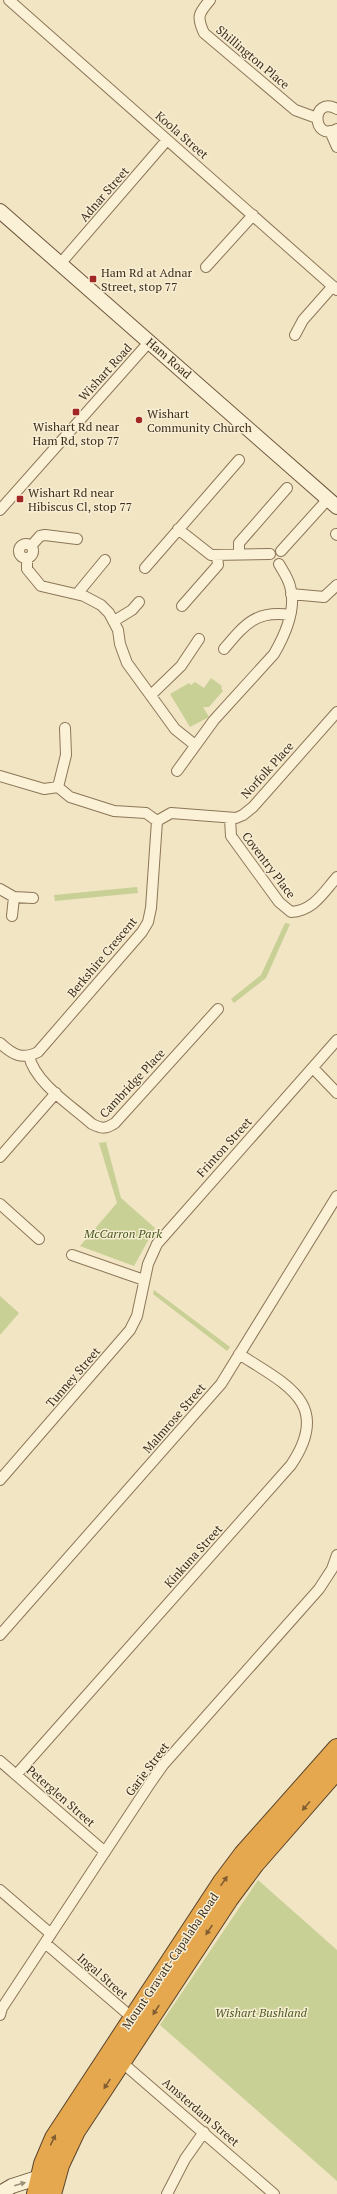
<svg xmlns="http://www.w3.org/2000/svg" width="337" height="2194" font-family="'PT Serif',serif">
<rect width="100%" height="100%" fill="#f1e5c3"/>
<path fill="#c8d096" d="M 211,678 L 222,686 L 221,688 L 223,691 L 209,707 L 203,707 L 209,717 L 190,727 L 170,694 L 189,683 L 191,685 L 195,682 L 204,688 Z
M 137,887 L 138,893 L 55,901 L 54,895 Z
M 285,923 L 290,924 L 266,978 L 234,1003 L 231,999 L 261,975 Z
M 106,1142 L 121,1198 L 155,1228 L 134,1266 L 80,1246 L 117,1203 L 99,1143 Z
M 154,1290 L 230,1347 L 227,1351 L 153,1294 Z
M 0,1296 L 19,1313 L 0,1335 Z
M 258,1880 L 337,1950 L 337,2181 L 160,2025 Z"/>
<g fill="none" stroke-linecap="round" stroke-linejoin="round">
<defs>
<path id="street" d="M 9,0 L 337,290
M 210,0 C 199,13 196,16 204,33 L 295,110 L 317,118
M 337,109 C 310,95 312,143 337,129
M 330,131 L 337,147
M 60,264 L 167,140
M 206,267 L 253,215
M 295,335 L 303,320 L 333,286
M 0,510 L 150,341
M 178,529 L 211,555 L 270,554
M 336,534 L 337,535
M19 551a7 7 0 1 1 14 0a7 7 0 1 1-14 0Z
M 32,545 L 40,536 L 45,535 L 77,539
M 281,551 L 328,499
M 239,554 L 239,543 L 287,488
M 27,558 L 27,569 L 41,586 L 84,596 L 101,605 L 109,613 L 118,630 L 120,644 L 127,663 L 175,729 L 195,745
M 145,568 L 239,460
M 77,594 L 105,560
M 291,594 L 324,597 L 337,585
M 182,606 L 218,565 L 217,556
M 114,621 L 132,610 L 139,602
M 224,649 C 245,624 256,610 290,615
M 151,695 L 181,666 L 199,639
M 177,771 L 214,720 L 274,654 C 285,635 297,608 290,586 C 288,578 283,571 279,564
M 0,776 L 44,789 L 58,787 L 70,797 L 114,811 L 146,813 L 157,821 L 171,813 L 236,818 L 243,815 L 253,807 L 337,712
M 58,787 L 66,755 L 65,728
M 230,818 L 231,836 L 279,902 L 291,912 C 313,911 323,893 337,877
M 0,889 L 14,897
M 12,916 L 14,897 L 33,898
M 0,1043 C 13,1055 22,1060 38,1052 L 142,932 L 148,922 L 151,908 L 157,821
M 29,1056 C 35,1083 72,1106 92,1124 C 102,1129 106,1129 115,1123 L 218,1009
M 313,1068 L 337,1093
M 0,1157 L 56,1093
M 0,1204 L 39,1239
M 72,1255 L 144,1280
M 0,1480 L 130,1330 L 137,1316 L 148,1264 L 157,1244 L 337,1040
M 0,1635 L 221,1384 L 337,1196
M 0,1761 L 105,1852
M 16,1775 L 291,1465 C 333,1403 285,1384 239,1354
M 0,1890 L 51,1934
M 45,1943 L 136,2021
M 0,2015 L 2,2008 L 151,1782 L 163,1765 L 319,1589 L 332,1569 L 337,1555
M 118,2059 L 274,2194
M 167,2194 L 185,2159 L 204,2132"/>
<path id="secondary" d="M 0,211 L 337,507
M 0,2193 L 12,2186 L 40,2177"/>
<path id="highway" d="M 36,2194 L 43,2164 L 54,2138 L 222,1882 L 243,1854 L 337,1748
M 52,2194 L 60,2165 L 76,2131 L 229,1899 L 255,1864 L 337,1770"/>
</defs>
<use href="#street" stroke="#8d7658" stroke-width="12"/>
<use href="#secondary" stroke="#6f573c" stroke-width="16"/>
<use href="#highway" stroke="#5a442d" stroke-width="20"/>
<use href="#street" stroke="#fbf1d7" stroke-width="10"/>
<use href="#secondary" stroke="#fbf1d7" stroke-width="14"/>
<use href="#highway" stroke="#e6a84f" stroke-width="18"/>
</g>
<defs><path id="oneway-solid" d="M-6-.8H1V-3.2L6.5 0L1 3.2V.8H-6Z"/></defs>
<g fill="#805e31">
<use href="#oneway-solid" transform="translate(306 1806) rotate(131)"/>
<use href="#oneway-solid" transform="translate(224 1881) rotate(-55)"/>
<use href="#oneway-solid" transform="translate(209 1930) rotate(124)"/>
<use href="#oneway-solid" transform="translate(156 2010) rotate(123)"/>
<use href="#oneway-solid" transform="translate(107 2084) rotate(123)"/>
<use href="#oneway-solid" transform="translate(53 2140) rotate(-64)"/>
</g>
<use fill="#9c8f7a" href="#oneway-solid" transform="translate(20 2184) rotate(-16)"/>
<g fill="#a02724" stroke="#f8eed3" stroke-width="1.5">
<rect x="89" y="275" width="8" height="8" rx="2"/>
<rect x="72" y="408" width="8" height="8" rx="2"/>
<circle cx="139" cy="420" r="4"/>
<rect x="16" y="495" width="8" height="8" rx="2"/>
</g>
<g text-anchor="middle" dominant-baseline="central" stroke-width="3" stroke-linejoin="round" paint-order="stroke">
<g font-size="12" fill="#3c2d1d" stroke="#f8eed3">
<text transform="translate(253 57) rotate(40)">Shillington Place</text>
<text transform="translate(182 135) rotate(41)">Koola Street</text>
<text transform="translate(104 194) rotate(-49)">Adnar Street</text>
<text transform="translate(169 358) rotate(41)">Ham Road</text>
<text transform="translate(105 372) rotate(-48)">Wishart Road</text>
<text transform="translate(267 770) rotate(-48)">Norfolk Place</text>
<text transform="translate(269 865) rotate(53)">Coventry Place</text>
<text transform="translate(102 957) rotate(-50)">Berkshire Crescent</text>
<text transform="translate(132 1083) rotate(-47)">Cambridge Place</text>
<text transform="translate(224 1147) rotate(-48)">Frinton Street</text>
<text transform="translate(73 1377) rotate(-49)">Tunney Street</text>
<text transform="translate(174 1418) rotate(-49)">Malmrose Street</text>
<text transform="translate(193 1556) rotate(-48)">Kinkuna Street</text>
<text transform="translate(147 1769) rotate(-53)">Garie Street</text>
<text transform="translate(61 1796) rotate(41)">Peterglen Street</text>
<text transform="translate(170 1961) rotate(-56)">Mount Gravatt-Capalaba Road</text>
<text transform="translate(103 1976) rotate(41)">Ingal Street</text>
<text transform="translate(201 2112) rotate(41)">Amsterdam Street</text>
</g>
<g font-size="12" fill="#3c2d1d" stroke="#f8eed3" text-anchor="start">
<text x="101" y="272">Ham Rd at Adnar<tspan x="101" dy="14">Street, stop 77</tspan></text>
<text x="147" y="413">Wishart<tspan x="147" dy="14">Community Church</tspan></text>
<text x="76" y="426" text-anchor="middle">Wishart Rd near<tspan x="76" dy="14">Ham Rd, stop 77</tspan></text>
<text x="28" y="492">Wishart Rd near<tspan x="28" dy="14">Hibiscus Cl, stop 77</tspan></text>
</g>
<g font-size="12" font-style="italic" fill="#4a5a23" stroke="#f8eed3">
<text x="123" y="1233">McCarron Park</text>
<text x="261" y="2012">Wishart Bushland</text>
</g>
</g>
</svg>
